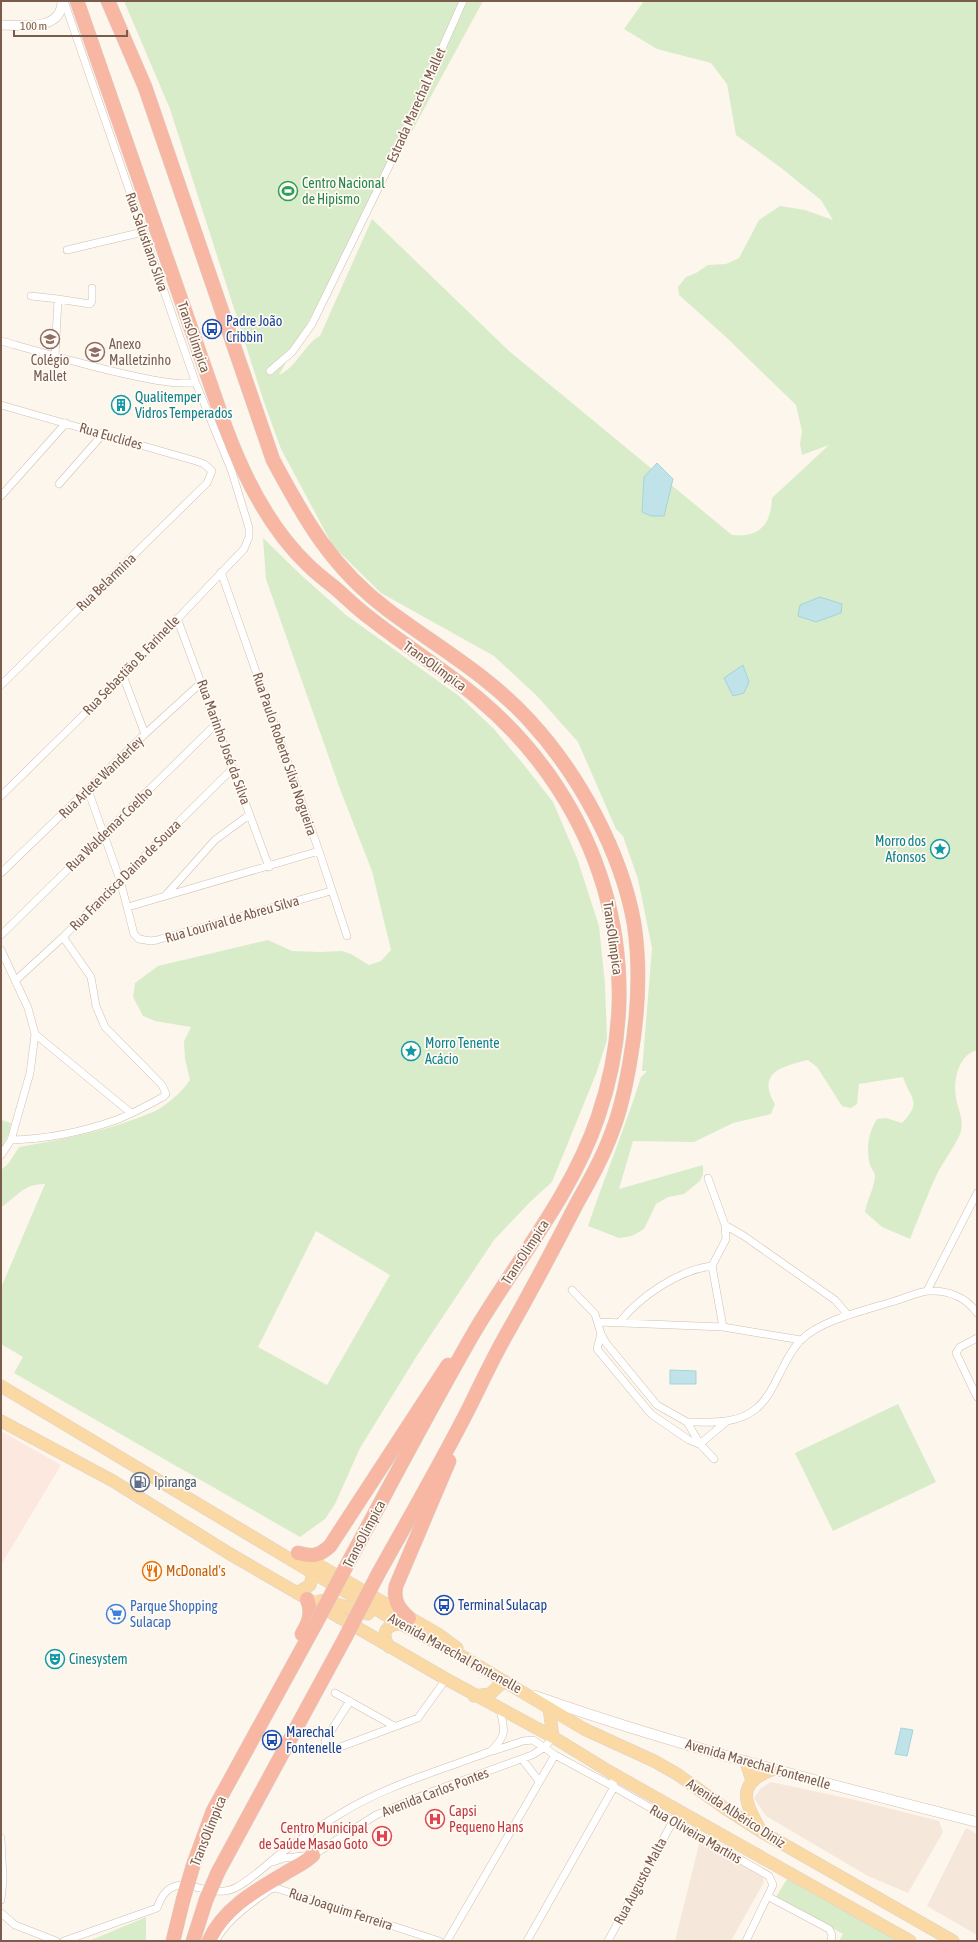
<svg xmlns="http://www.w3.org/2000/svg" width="978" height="1942" font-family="'Asap Condensed',sans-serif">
<rect width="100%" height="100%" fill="#fdf6ec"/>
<path fill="#f5e8da" d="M 771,1782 L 860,1801 L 939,1821 L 943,1832 L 908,1893 L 868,1876 L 766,1816 L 754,1798 L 761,1788 Z
M 966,1828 L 977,1834 L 977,1935 L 927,1906 Z
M 700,1840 L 763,1875 L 764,1882 L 731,1941 L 675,1941 Z"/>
<path fill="#fde8e0" d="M 1,1431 L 61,1465 L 1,1565 Z"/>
<path fill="#d8ecc9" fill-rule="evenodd" d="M 124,1 L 483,1 L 279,375 C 296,368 307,341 320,336 L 372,219 L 509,351 L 732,535 C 760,538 771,524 772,498 L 829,445 L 802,455 L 800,444 L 802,431 L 796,405 L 726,337 L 679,295 L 678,287 L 686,277 L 696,273 L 708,265 L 726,264 L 739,258 L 759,220 L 780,206 L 805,210 L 833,220 L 821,200 L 780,167 L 736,135 L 727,84 L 711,63 L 657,49 L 624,29 L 644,1 L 977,1 L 977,1050 C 958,1055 953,1081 956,1098 C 958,1110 964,1119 961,1131 C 959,1140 942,1164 937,1174 C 927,1195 919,1217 910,1239 L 882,1227 L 865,1212 C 867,1200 874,1189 875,1176 C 875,1172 871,1169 870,1165 C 866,1149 868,1133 877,1119 L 886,1118 L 902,1123 C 923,1101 910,1099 903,1077 L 859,1084 L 857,1104 L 851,1108 L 842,1106 L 817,1067 L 808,1060 C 782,1066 756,1073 775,1104 L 771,1114 L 733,1123 L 694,1142 L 633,1141 L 619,1189 L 703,1165 L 703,1174 L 700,1181 L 684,1194 L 668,1197 L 656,1204 L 644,1229 L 632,1236 L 619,1238 L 588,1226 C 605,1176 625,1128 641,1077 L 647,1071 L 642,1071 L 652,948 L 638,879 L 623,836 L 616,829 L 578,742 L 537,696 L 494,656 L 381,593 L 333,546 L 281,449 L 264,402 L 170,109 Z
M 263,538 L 301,575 L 346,615 L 459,696 L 493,728 L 524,765 L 553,802 L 577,858 L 599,926 L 605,984 L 607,1040 L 596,1074 L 552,1182 L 530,1202 L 494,1240 L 418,1354 L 360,1448 L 335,1504 L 325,1519 L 300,1537 L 14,1373 L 23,1357 L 1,1344 L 1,1288 L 45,1184 C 22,1184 19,1196 1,1207 L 1,1170 L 8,1164 L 19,1147 C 64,1139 111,1130 153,1112 C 165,1107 183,1091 190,1080 L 185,1059 L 184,1041 L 191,1027 L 155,1021 L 143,1016 L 133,997 L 135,983 L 158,966 L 268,940 L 292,951 L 320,952 L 342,951 L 351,954 L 369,965 L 381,961 L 391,950 L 372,871 L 340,789 L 266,579 ZM 316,1231 L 390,1275 L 327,1385 L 258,1347 Z
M 1,1120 L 11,1123 L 9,1133 L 1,1149 Z
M 898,1404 L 936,1482 L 833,1531 L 795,1453 Z
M 787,1879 L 899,1941 L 839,1941 L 843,1934 L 776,1897 Z
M 146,1917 L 146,1941 L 89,1941 Z"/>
<path fill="#bfe3e8" stroke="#a5d3da" d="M 657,463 L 673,479 L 664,516 L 651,516 L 642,512 L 644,477 Z
M 820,597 L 842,604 L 841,613 L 816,622 L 798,616 L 800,605 Z
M 743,665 L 749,682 L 744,693 L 733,696 L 724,678 Z
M 670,1370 L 696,1371 L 696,1384 L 670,1384 Z
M 901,1728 L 913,1730 L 907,1756 L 895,1754 Z"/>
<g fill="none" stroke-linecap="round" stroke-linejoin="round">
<defs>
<path id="minor" d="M 67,250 L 143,232
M 31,296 L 58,299 L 55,356
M 58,299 L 90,304 L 92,301 L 92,288
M 1,341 C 27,348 179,394 195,381
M 270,371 L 292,352 L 312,324 L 395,154 L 463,1
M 1,405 L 196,461 L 204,464 L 212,471 L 207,483 L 1,685
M 59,484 L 103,434
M 1,496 L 66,423
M 221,572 L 319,851 L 347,936
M 177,618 L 269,867
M 123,676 L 145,734
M 88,790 L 120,880 L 134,934 L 139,939 L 151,941 L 157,940 L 331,891
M 1,796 L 123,676 L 244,549 L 249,537 L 249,528 L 232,472 L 195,381 L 64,1
M 1,873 L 145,734 L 202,682
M 165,896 L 215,840 L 249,815
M 128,907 L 319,851
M 1,935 L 217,723
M 1,950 L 28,1008 L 35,1034 L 30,1073 L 11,1140 L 1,1155
M 15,981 L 63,937 L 233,768
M 35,1034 L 131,1113
M 11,1140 C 47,1139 82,1132 116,1120 C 132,1114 148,1105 163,1097 L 166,1094 L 162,1085 L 105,1027 L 96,1006 L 91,977 L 63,937
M 708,1178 L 725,1225 L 726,1239 L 712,1266 L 723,1327
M 725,1225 L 744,1236 L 835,1300 L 848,1315
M 572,1290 L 595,1314 L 601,1334 L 606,1343 L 657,1405 L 687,1422 L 700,1444 L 714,1459
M 927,1291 L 977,1193
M 599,1322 L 723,1327 L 801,1340
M 619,1323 C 640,1296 679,1270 712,1266
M 601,1334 L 597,1349 L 651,1414 L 689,1440 L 699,1444
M 977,1338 L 960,1347 L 956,1353 L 977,1397
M 687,1422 C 711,1422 737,1425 757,1408 C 777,1390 782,1359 801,1340 C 822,1319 871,1309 898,1300 C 908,1297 918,1292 928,1291 C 948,1290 966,1297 977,1313
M 700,1444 L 727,1421
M 335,1693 L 394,1726
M 350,1701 L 327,1737 L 325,1742 L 327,1748 L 335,1749 L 418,1718 L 446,1679
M 493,1751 L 523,1741 L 533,1740 L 555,1755 L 614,1787 L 769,1876 L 773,1885 L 746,1941
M 522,1759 L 539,1781
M 310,1834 L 307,1845 L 312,1850 L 318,1852
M 1,1838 L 3,1880 L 1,1900
M 273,1862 L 284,1858 L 313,1855 L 376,1815 L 431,1792 L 532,1755 L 545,1747 L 553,1737
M 769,1897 L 829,1929 L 832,1935 L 831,1941
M 1,1913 L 15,1925 L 56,1941
M 216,1940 C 229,1918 251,1903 271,1889 L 276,1888 L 439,1941
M 64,1941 L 157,1908 C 173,1861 207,1904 237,1887 C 252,1879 266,1865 280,1854 C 299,1840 320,1826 340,1814 C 386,1785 440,1771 491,1751 C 507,1735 505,1731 500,1710
M 447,1941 L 555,1755
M 527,1941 L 614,1787 L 613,1782
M 608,1941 L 673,1821"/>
<path id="tertiary" d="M 1,25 C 21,25 62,32 62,1"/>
<path id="secondary" d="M 535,1696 C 680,1747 828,1784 977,1822"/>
<path id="primary" d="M 1,1386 L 313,1573 L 401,1624 L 462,1656 L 584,1729 L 654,1761 L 677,1774 L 726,1809 L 762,1832 L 953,1941
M 1,1421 L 113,1481 L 230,1554 L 446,1679 L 553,1737 L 610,1772 L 910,1941
M 300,1554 L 438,1634 L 457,1648
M 297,1593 L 310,1585 L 313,1573
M 319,1601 L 324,1600 L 368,1614
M 389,1647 C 381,1632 385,1625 401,1624
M 474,1696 L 490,1694 L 504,1681
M 549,1708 L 553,1737
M 746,1762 L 752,1781
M 760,1829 C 744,1802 736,1783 772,1770"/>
<path id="motorway" d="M 77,1 L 225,426 C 243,475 269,528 308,565 C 316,573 325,580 334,587 C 346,597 357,609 370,618 C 405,646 445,670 479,699 C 602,803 651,963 598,1117 C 572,1194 518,1259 476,1329 C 432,1405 391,1484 349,1561
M 108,1 L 145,87 L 273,460 C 305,520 332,568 388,610 C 436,646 488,675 529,720 C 578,773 621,851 634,923 C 641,969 638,1016 630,1061 C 626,1085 621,1109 612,1132 C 603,1157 590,1180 577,1203 C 554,1248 530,1293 505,1337 C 492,1360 481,1384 469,1408 C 440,1465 408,1520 377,1576
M 298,1553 C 313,1557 319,1556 330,1546 L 448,1365
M 409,1618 C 398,1608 393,1600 396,1586 L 449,1461
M 302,1634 C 309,1622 313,1613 307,1599
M 193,1866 L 213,1811 L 315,1625
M 218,1872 L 345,1638
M 173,1941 L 183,1900
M 193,1941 L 206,1900
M 209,1941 C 223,1909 255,1891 284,1874 C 293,1868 305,1863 313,1855"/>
</defs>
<use href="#minor" stroke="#d1beb0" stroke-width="8"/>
<use href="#tertiary" stroke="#d1beb0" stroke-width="10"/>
<use href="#secondary" stroke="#d6c0b0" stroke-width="11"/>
<use href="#primary" stroke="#dad1cd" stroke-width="13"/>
<use href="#motorway" stroke="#dad1cd" stroke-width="15"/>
<use href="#minor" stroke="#fff" stroke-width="7"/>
<use href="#tertiary" stroke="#fff" stroke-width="9"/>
<use href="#secondary" stroke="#fff" stroke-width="10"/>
<use href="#primary" stroke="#fbd9a5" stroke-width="12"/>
<use href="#motorway" stroke="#f7b7a3" stroke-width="14"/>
<defs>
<path id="motorway-bridge" d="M 315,1625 L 349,1561
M 345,1638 L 377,1576
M 183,1900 L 193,1866
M 206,1900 L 218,1872"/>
</defs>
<use href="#motorway-bridge" stroke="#dad1cd" stroke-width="15" stroke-linecap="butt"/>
<use href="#motorway-bridge" stroke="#f7b7a3" stroke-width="14"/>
</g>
<defs>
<symbol id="stadium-ring" viewBox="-11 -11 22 22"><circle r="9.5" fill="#fffaf3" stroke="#2e9e5b" stroke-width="1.5"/><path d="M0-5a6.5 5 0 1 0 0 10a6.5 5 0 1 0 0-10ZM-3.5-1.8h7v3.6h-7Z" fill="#2e9e5b"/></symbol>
<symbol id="bus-ring" viewBox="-11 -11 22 22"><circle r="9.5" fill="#fffaf3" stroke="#1a4fb4" stroke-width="1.5"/><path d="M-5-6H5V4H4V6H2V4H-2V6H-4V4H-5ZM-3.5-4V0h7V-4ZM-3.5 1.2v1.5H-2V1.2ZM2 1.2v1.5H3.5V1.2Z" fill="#1a4fb4"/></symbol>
<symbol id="school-ring" viewBox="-11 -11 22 22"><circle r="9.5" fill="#fffaf3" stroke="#8d6e63" stroke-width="1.5"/><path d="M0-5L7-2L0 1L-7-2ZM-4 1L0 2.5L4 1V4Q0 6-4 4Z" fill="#8d6e63"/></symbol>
<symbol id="building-ring" viewBox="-11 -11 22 22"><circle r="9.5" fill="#fffaf3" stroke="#0f9aa8" stroke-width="1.5"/><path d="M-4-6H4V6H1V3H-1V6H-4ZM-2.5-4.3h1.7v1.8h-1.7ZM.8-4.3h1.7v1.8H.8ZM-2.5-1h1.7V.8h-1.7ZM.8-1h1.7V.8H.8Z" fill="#0f9aa8"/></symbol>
<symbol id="sight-ring" viewBox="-11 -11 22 22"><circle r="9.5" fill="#fffaf3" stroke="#0f9aa8" stroke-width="1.5"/><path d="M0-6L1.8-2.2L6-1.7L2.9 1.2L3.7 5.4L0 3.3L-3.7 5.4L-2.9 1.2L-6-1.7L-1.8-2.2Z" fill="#0f9aa8"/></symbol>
<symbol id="fuel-ring" viewBox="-11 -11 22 22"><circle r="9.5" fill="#fffaf3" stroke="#5c6f8a" stroke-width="1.5"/><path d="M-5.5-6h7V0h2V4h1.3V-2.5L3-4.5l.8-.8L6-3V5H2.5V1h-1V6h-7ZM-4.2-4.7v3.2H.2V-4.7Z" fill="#5c6f8a"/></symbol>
<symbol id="restaurant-ring" viewBox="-11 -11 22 22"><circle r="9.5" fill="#fffaf3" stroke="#e8710a" stroke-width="1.5"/><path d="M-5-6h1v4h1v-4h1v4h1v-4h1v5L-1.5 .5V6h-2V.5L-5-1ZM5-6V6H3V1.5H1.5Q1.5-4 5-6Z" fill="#e8710a"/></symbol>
<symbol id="supermarket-ring" viewBox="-11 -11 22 22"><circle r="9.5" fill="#fffaf3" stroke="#3f7fe0" stroke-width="1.5"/><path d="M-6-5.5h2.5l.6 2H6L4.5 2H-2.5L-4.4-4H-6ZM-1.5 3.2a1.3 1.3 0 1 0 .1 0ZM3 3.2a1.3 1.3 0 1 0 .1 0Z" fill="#3f7fe0"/></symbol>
<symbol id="theatre-ring" viewBox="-11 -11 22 22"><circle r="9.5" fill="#fffaf3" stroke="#0f9aa8" stroke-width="1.5"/><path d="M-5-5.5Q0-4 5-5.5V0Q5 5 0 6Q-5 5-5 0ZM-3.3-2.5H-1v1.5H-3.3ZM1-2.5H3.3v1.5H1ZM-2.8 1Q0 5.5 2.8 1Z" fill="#0f9aa8"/></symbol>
<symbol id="hospital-ring" viewBox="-11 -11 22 22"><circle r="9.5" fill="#fffaf3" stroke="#e0444e" stroke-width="1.5"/><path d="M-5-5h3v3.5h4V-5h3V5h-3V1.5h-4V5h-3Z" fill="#e0444e"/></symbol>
</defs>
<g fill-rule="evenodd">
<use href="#stadium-ring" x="277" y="180" width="22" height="22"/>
<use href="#bus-ring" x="201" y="318" width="22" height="22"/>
<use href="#school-ring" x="39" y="328" width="22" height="22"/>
<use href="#school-ring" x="84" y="341" width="22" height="22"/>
<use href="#building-ring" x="110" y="394" width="22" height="22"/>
<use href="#sight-ring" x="929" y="838" width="22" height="22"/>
<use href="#sight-ring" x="400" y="1040" width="22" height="22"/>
<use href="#fuel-ring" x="129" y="1471" width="22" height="22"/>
<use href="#restaurant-ring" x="141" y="1560" width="22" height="22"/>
<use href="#bus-ring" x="433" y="1594" width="22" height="22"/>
<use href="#supermarket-ring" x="105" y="1603" width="22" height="22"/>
<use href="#theatre-ring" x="44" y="1648" width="22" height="22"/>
<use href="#bus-ring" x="261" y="1729" width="22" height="22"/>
<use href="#hospital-ring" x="424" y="1808" width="22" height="22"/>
<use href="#hospital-ring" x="371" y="1825" width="22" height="22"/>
</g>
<g text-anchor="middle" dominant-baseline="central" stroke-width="3.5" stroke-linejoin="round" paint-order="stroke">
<g font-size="14" fill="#7a5c4d" stroke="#fffaf3">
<text transform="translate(416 105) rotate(-66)">Estrada Marechal Mallet</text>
<text transform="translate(147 242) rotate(71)">Rua Salustiano Silva</text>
<text transform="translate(194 337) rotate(71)">TransOlímpica</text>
<text transform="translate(111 436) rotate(16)">Rua Euclides</text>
<text transform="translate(106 582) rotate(-44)">Rua Belarmina</text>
<text transform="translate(131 665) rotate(-46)">Rua Sebastião B. Farinelle</text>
<text transform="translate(435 666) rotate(36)">TransOlímpica</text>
<text transform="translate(224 742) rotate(70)">Rua Marinho José da Silva</text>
<text transform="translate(285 754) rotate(71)">Rua Paulo Roberto Silva Nogueira</text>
<text transform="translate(101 777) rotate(-44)">Rua Arlete Wanderley</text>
<text transform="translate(109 829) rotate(-44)">Rua Waldemar Coelho</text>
<text transform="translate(125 875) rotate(-45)">Rua Francisca Daina de Souza</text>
<text transform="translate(232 919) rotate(-16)">Rua Lourival de Abreu Silva</text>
<text transform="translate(613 938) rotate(82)">TransOlímpica</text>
<text transform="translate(525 1252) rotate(-57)">TransOlímpica</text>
<text transform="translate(364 1534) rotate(-62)">TransOlímpica</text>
<text transform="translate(455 1653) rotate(29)">Avenida Marechal Fontenelle</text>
<text transform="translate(758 1764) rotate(16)">Avenida Marechal Fontenelle</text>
<text transform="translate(435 1792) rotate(-21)">Avenida Carlos Pontes</text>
<text transform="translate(736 1813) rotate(33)">Avenida Albérico Diniz</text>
<text transform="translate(208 1831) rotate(-68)">TransOlímpica</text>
<text transform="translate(696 1834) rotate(30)">Rua Oliveira Martins</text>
<text transform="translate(640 1881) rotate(-62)">Rua Augusto Malta</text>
<text transform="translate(341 1909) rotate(18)">Rua Joaquim Ferreira</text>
</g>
<g font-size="14" fill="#27864d" stroke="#fffaf3" text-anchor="start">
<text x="302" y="183">Centro Nacional<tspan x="302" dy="16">de Hipismo</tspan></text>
</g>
<g font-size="14" fill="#164399" stroke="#fffaf3" text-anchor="start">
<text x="226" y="321">Padre João<tspan x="226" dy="16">Cribbin</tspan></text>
<text x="458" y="1605">Terminal Sulacap</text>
<text x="286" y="1732">Marechal<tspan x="286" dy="16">Fontenelle</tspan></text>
</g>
<g font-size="14" fill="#785e54" stroke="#fffaf3" text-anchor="start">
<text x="109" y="344">Anexo<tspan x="109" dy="16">Malletzinho</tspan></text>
<text x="50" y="360" text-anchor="middle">Colégio<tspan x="50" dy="16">Mallet</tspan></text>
</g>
<g font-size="14" fill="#0d838f" stroke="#fffaf3" text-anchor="start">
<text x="135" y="397">Qualitemper<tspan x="135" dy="16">Vidros Temperados</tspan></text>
<text x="926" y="841" text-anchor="end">Morro dos<tspan x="926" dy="16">Afonsos</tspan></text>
<text x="425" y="1043">Morro Tenente<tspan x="425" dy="16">Acácio</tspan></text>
<text x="69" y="1659">Cinesystem</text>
</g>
<g font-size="14" fill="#4e5e75" stroke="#fffaf3" text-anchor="start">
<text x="154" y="1482">Ipiranga</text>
</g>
<g font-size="14" fill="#c56008" stroke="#fffaf3" text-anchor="start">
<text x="166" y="1571">McDonald's</text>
</g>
<g font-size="14" fill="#366cbe" stroke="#fffaf3" text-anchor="start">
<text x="130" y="1606">Parque Shopping<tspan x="130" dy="16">Sulacap</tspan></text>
</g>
<g font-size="14" fill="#be3a42" stroke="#fffaf3" text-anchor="start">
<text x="449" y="1811">Capsi<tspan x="449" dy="16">Pequeno Hans</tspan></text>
<text x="368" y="1828" text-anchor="end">Centro Municipal<tspan x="368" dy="16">de Saúde Masao Goto</tspan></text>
</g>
</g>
<rect width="978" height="1942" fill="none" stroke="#7a5c4d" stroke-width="4"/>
<path d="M14 30v6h113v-6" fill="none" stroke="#7a5c4d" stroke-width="2"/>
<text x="20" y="30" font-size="12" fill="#7a5c4d" stroke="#fffaf3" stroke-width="3" paint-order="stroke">100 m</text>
</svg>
